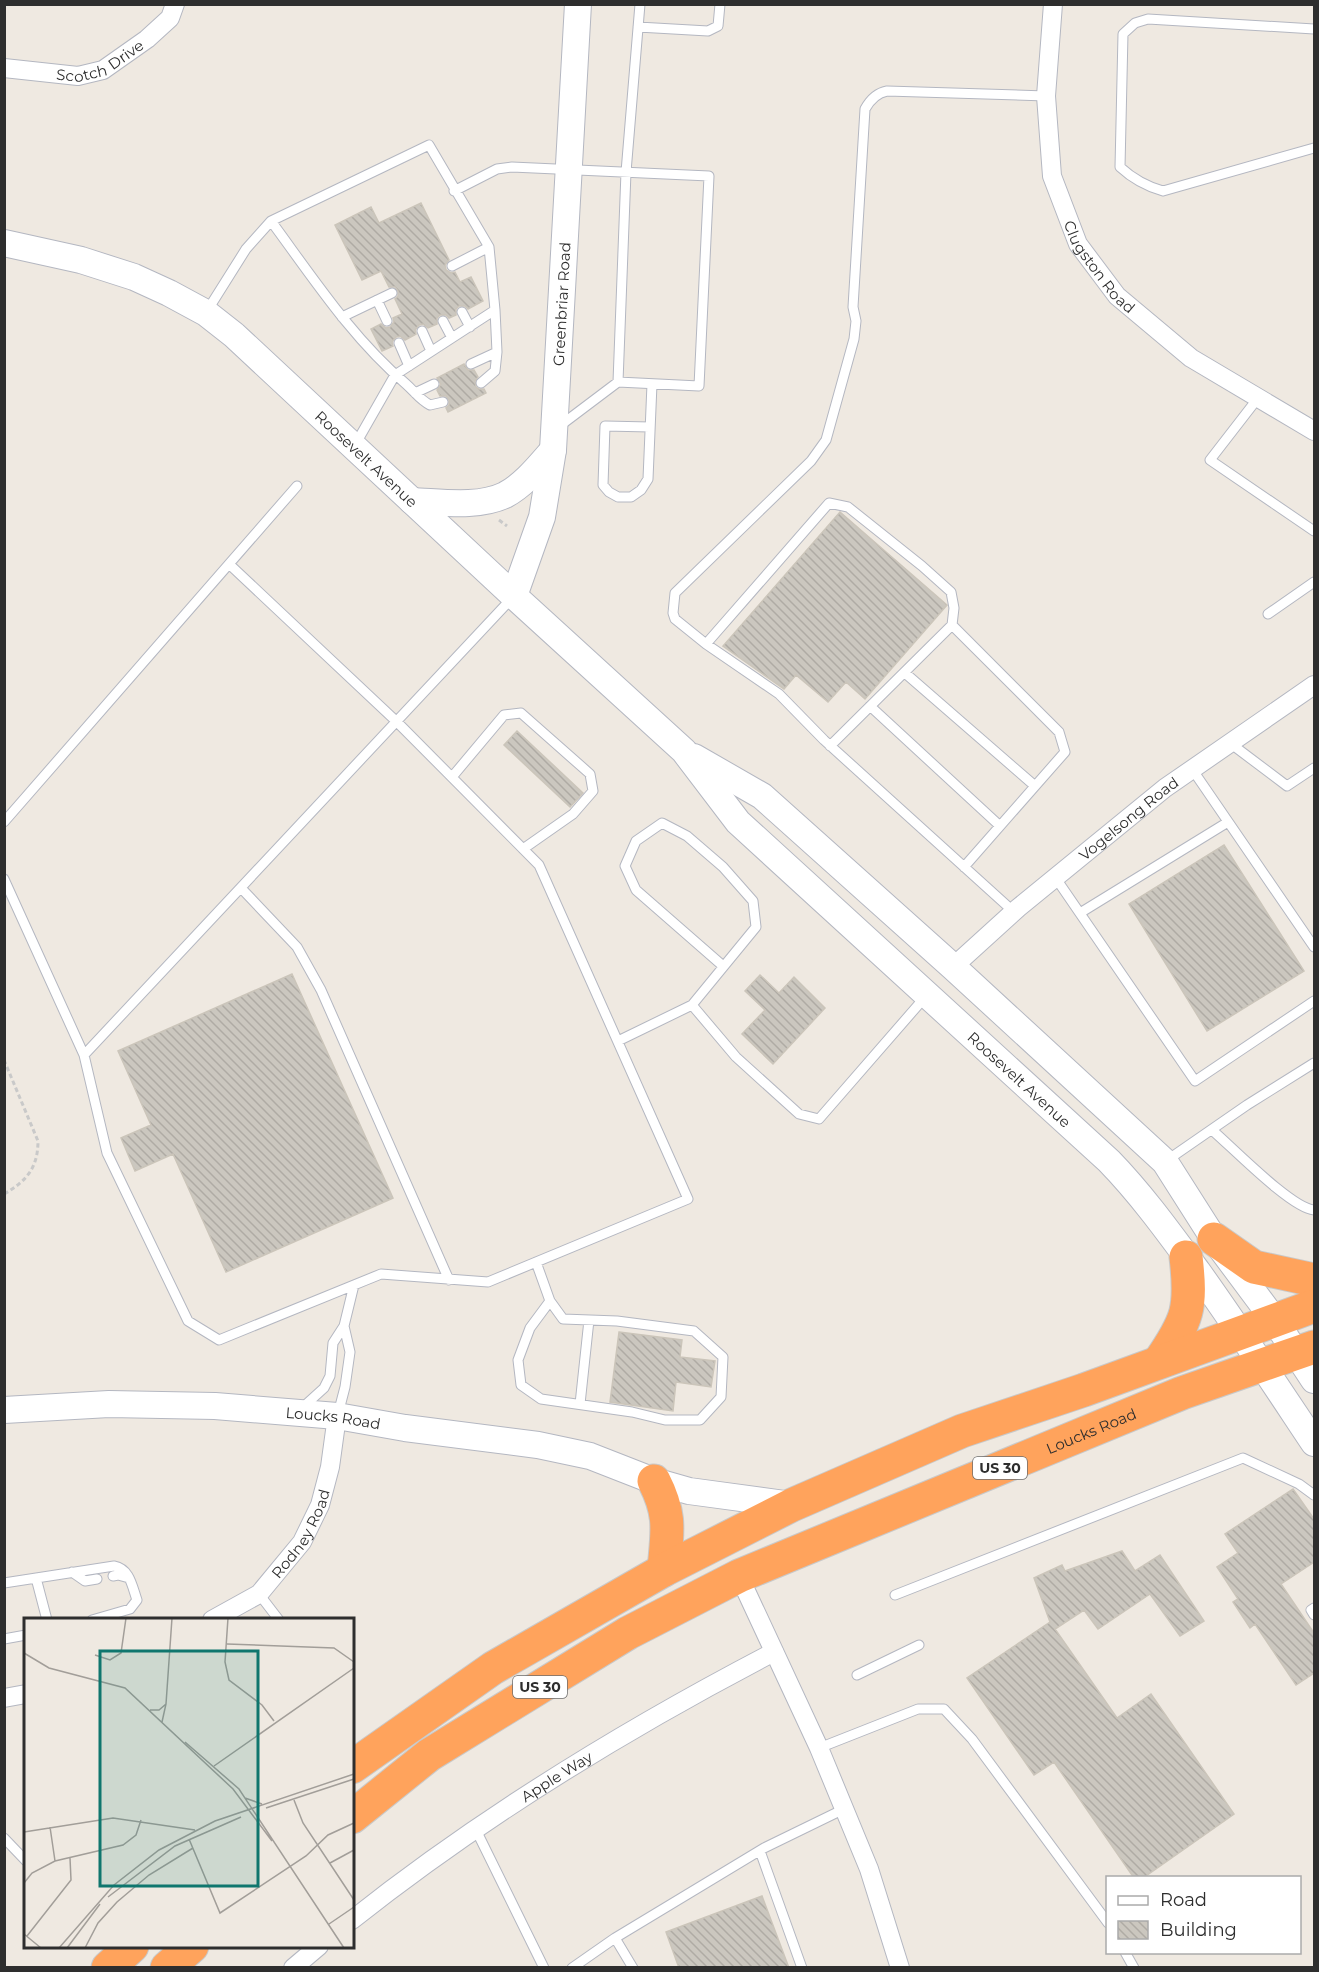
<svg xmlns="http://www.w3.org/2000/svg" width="1319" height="1972" font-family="Montserrat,sans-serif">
<defs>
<pattern id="building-back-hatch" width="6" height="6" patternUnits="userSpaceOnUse" patternTransform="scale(1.5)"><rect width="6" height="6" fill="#cbc7bf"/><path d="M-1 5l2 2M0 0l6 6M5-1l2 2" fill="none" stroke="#afaba4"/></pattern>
</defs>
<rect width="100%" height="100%" fill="#efe9e1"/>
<path fill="url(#building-back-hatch)" stroke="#cbc5ba" stroke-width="1.5" d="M 421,203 L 449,260 L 445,265 L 446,270 L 451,273 L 455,272 L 460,282 L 471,277 L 483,301 L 468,309 L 465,306 L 459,306 L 456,309 L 456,315 L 449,318 L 446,315 L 440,315 L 437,318 L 437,324 L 428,328 L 423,324 L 419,325 L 415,330 L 416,334 L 405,340 L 400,336 L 396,337 L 392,342 L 393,346 L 382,351 L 371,329 L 381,324 L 386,328 L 390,327 L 394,322 L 393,318 L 402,314 L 395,299 L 398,296 L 398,291 L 395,287 L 389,287 L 381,271 L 362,280 L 335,225 L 371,207 L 379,223 Z
M 464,364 L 468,370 L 474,370 L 478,377 L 475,381 L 476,387 L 479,389 L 484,389 L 486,393 L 448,412 L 446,408 L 449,405 L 449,400 L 446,396 L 440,396 L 437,390 L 441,384 L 437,378 Z
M 840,512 L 947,605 L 865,699 L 846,682 L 828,702 L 796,675 L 784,689 L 723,646 Z
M 517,731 L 583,793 L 570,807 L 504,745 Z
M 1224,845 L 1304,971 L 1207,1031 L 1129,904 Z
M 292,974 L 393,1198 L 226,1272 L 173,1154 L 135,1171 L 121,1138 L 151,1125 L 118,1051 Z
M 760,975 L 779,993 L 794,977 L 825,1008 L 773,1064 L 742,1034 L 765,1010 L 745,991 Z
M 619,1332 L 682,1340 L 680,1357 L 715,1361 L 711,1387 L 676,1382 L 673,1411 L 610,1402 Z
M 1293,1489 L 1314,1519 L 1314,1562 L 1281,1584 L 1314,1633 L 1314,1673 L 1296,1685 L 1255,1624 L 1250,1628 L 1233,1602 L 1238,1599 L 1217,1567 L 1238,1553 L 1225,1534 Z
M 1122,1551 L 1135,1571 L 1160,1555 L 1204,1621 L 1180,1636 L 1150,1594 L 1098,1629 L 1084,1610 L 1055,1629 L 1117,1718 L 1151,1694 L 1234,1814 L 1143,1878 L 1134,1878 L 1054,1762 L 1034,1775 L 967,1678 L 1050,1622 L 1034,1578 L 1062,1565 L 1065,1571 Z
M 762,1896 L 789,1968 L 679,1968 L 666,1932 Z"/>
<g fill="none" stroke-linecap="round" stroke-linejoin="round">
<defs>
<path id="lane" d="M 638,27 L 708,31 L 718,26 L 720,4
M 1314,29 L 1148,19 L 1135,23 L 1123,34 L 1120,167 C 1133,179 1145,186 1163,191 L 1314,148
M 454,191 L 497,169 L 512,167 L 709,176 L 699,386 L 618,382 L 557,428
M 271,221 C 313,278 352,338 406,384 C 415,392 420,400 430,405 L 443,402
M 452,266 L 489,247
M 377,300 L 387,321
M 207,311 L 246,249 L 271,221 L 429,145 L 489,247 L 495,310 L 395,375 L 355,445
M 462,312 L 470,327
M 342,317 L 392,293
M 443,321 L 452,338
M 422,331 L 431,351
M 399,343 L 409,366
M 471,364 L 497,352
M 618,382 L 626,172 L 640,4
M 481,383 L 495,371 L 497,352 L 495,310
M 415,393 L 434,384
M 1258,398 L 1210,460 L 1314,531
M 650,427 L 605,426 L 603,485 L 609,492 L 618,497 L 631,497 L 641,490 L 648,479 L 652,384
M 1268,614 L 1314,582
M 706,644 L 829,503 L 848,507 L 922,566 L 951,592 L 954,608 L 952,625 L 1059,732 L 1065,752 L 964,867
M 905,673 L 1035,786
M 870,706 L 1000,826
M 1230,743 L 1287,786 L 1314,768
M 830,746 L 952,625
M 1192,769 L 1314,947
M 452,777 L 504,715 L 521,713 L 590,774 L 593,791 L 573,814 L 523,849
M 4,822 L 297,486
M 1055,877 L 1195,1081 L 1314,1001
M 4,879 L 84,1055 L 107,1153 L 188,1321 L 219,1340 L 381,1274 L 488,1282 L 688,1199 L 539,865 L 397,722 L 229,564
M 241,888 L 297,947 L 321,990 L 449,1280
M 1014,912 L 824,740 L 779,694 L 706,644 L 675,619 L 673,613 L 675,593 L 811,461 L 826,440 L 854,339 L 856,321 L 853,307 L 865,109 C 870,100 876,93 887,91 L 1046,96
M 1080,913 L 1228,822
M 692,1005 L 756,927 L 753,901 L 723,867 L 687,836 L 662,823 L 636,841 L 625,866 L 636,890 L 723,966
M 618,1041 L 692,1005 L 736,1057 L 799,1114 L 819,1119 L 926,996
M 84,1055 L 512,598
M 1212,1130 C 1232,1147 1291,1208 1314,1210
M 1166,1161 L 1247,1105 L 1314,1063
M 536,1262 L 550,1301 L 563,1319 L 617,1321 L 694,1331 L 723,1357 L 721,1397 L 700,1420 L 665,1420 L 632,1412 L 541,1399 L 521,1385 L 518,1360 L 530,1328 L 550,1301
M 580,1404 L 589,1320
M 302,1408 L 324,1388 L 330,1376 L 333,1343 L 344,1326 L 354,1285
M 338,1414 L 345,1387 L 350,1352 L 344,1326
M 72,1572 L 85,1581 L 97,1579
M 113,1576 L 118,1575 L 129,1578
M 36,1578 L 47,1620
M 4,1583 L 114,1566 C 130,1569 132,1586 137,1600 L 130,1609 L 92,1620
M 259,1594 L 279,1620
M 895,1595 L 1243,1458 L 1299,1484 L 1314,1495
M 1314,1608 L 1311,1610 L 1314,1615
M 4,1639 L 26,1635
M 857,1675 L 919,1645
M 819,1748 L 918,1709 L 944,1709 L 972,1739 L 1108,1923
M 475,1828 L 544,1968
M 4,1838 L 26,1861
M 760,1851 L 802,1968
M 615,1938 L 633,1968
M 1125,1952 L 1134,1968
M 572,1968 L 615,1938 L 764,1848 L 844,1809"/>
<g id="street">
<path id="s1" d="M 1053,4 L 1046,96 L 1052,176 L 1078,244 L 1117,296 L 1191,358 L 1314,431"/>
<path id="s2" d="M 4,68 L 78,76 L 103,70 L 147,39 L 170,18 L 175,4"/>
<path id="s3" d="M 953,967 L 1018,908 L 1165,788 L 1314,685"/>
<path d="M 739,1576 L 819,1748 L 869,1869 L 900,1968"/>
<path id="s4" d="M 212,1620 L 259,1594 L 302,1542 L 320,1505 L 330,1467 L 337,1416"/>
<path d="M 4,1698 L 26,1694"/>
<path id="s5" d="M 352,1920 C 483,1816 626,1729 774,1652"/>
<path d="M 293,1968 L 319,1946"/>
</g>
<g id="secondary">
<path id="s6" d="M 4,243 L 81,260 L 134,277 L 169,293 L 206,313 L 234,335 L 514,596 L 684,751 L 738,822 L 1109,1161 C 1142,1195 1170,1234 1198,1272 C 1238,1328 1276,1386 1314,1443"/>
<path d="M 412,501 C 441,502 478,508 505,495 C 524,485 539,466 553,450"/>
<path id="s7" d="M 514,596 L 542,517 L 553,450 L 578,4"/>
<path d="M 694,757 L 762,796 L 953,967 L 1165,1162 L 1214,1239 L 1275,1321 L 1314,1380"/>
<path id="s8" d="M 4,1410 L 109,1404 L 215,1406 L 337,1416 L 405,1428 L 538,1445 L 590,1456 L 654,1481 L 689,1491 L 792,1505"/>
</g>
<g id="highway">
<path d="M 1214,1239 L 1254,1267 L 1314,1280"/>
<path d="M 1159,1362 C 1188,1320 1192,1308 1186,1257"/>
<path d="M 654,1481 C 672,1516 667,1533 664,1570"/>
<path d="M 352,1767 L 493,1668 L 664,1570 L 792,1505 L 962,1431 L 1084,1390 L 1314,1306"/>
<path id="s9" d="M 352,1817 L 429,1755 L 628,1633 L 739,1576 L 1182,1393 L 1314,1347"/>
<path d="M 108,1968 L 132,1946"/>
<path d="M 167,1968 L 192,1946"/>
</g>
</defs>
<use href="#lane" stroke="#b4b7c1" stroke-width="11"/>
<use href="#street" stroke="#b4b7c1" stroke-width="20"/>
<use href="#secondary" stroke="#b4b7c1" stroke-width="28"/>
<use href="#highway" stroke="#c9c9c9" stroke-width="35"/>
<path stroke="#c9c9c9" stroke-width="3" stroke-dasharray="4.5 3" stroke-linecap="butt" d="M 499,520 L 507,526
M 4,1060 L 38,1141 C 38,1167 27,1181 4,1194"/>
<use href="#lane" stroke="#fff" stroke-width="9"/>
<use href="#street" stroke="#fff" stroke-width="18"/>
<use href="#secondary" stroke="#fff" stroke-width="26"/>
<use href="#highway" stroke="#ffa35c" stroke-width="33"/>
</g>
<g text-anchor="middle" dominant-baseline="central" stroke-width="4.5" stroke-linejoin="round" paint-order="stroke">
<g fill="#fff" stroke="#6d6d6d" stroke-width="1.5">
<rect x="973" y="1457" width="54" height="22" rx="4.5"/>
<rect x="513" y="1676" width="54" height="22" rx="4.5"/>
</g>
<g font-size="14" font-weight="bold" fill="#2e2e2e">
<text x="1000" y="1468">US 30</text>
<text x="540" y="1687">US 30</text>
</g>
<g font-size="15" fill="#2e2e2e" stroke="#fff">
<text stroke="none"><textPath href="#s2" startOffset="100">Scotch Drive</textPath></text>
<text stroke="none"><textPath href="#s1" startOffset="276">Clugston Road</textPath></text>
<text stroke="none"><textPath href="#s7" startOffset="298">Greenbriar Road</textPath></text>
<text stroke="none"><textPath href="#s6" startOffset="432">Roosevelt Avenue</textPath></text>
<text stroke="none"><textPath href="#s3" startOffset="230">Vogelsong Road</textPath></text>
<text stroke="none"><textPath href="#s6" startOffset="1334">Roosevelt Avenue</textPath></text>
<text stroke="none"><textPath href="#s8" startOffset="330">Loucks Road</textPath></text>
<text stroke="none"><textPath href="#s9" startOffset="838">Loucks Road</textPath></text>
<text stroke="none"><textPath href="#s4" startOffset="128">Rodney Road</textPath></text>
<text stroke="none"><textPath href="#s5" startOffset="250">Apple Way</textPath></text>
</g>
</g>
<g transform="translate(24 1618)">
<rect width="330" height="330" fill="#efe9e1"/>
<path fill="none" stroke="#a29e99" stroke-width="1.5" d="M 204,0 L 201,44 L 205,62 L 238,87 L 250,103M 203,26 L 310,30 L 330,44M 0,35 L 25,50 L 101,70 L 209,171 L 248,223M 71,37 L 86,42 L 97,35 L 102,0M 126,92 L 135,92 L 142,86M 138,104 L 142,86 L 148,0M 161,124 L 215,171 L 320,330M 190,148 L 330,50M 221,180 L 238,186M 270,182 L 279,205 L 330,282M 242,190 L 330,161M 26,209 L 31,243M 0,214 L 89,200 L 171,212M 165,221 L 196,295 L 282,238 L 304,217 L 330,205M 306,245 L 330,232M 0,265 L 8,255 L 31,243 L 99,227 L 112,217 L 117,202M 84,279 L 151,228 L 217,199M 305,306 L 330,289M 0,316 L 17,330M 3,318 L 47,262 L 46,240M 35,330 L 90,267 L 135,232 L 191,203 L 330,156M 43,330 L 76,286M 61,330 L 74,305 L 93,284 L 125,257 L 169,230"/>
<path fill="#0f766e" fill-opacity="0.15" stroke="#0f766e" stroke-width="3" d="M 76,33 L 234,33 L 234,268 L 76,268 Z"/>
<rect width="330" height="330" fill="none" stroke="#2e2e2e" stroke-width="3"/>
</g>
<rect width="1319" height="1972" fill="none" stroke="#2e2e2e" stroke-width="12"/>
<rect x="1106" y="1876" width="195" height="78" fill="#ffffff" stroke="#ababab" stroke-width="1.5"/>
<rect x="1118" y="1896" width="30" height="9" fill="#ffffff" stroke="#ababab" stroke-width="1.5"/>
<text x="1160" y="1906" font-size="18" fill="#2e2e2e">Road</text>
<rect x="1118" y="1921" width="30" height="18" fill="url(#building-back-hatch)" stroke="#ababab" stroke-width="1.5"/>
<text x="1160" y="1936" font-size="18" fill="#2e2e2e">Building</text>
</svg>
